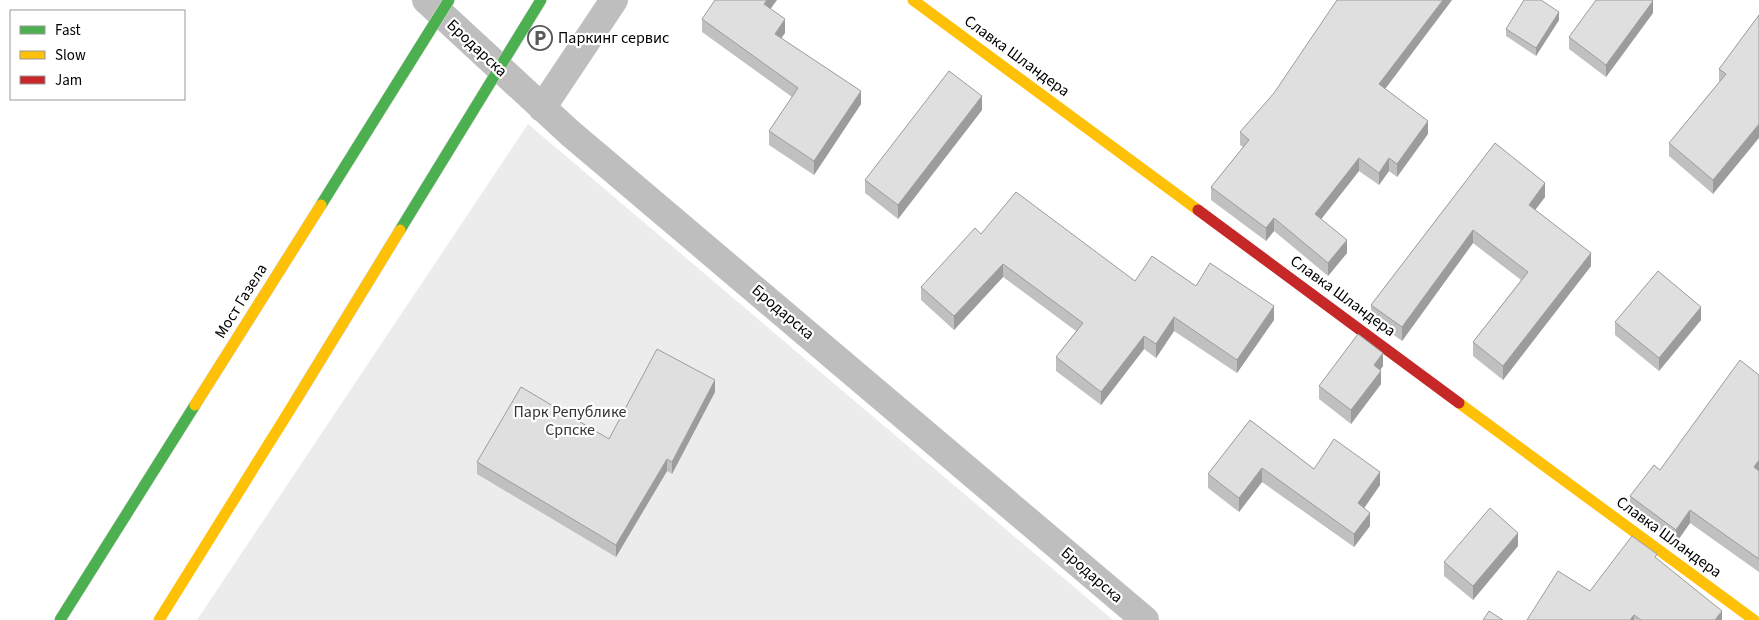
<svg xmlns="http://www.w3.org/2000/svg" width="1759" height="620" font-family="'Source Sans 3',sans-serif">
<rect width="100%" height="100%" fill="#fff"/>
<path fill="#ececec" d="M 528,124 L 1113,620 L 197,620 Z"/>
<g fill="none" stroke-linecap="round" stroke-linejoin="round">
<path stroke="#bebebe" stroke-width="28" d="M 426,0 L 570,133 L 1145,620
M 542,108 L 614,0"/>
<path stroke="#ffc107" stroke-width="11" d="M 913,0 L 1198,210
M 1459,403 L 1754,620
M 159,620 L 296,400"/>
<path stroke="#c62828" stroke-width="11" d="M 1198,210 L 1459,403"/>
<defs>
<path id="fast-bridge" d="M 321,205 L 449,0
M 400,230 L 541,0
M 60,620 L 195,405"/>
<path id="slow-bridge" d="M 296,400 L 400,230
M 195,405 L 321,205"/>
</defs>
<use href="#fast-bridge" stroke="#dbdbdb" stroke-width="12" stroke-linecap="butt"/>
<use href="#slow-bridge" stroke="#dbdbdb" stroke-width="12" stroke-linecap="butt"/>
<use href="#fast-bridge" stroke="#4caf50" stroke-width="11"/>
<use href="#slow-bridge" stroke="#ffc107" stroke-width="11"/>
</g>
<path fill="#c0c0c0" d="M 1452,0 L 1385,89 L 1428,134 L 1397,177 L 1389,171 L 1379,185 L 1359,171 L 1321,219 L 1347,253 L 1328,276 L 1274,231 L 1266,241 L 1211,200 L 1211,187 L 1243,147 L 1240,145 L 1240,132 Z
M 771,9 L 785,33 L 781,38 L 861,104 L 814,175 L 769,145 L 769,131 L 792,97 L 702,32 L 702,19 Z
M 1653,13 L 1606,77 L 1569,49 L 1569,37 Z
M 1759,15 L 1713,194 L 1669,156 L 1669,143 L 1719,82 L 1719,69 Z
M 1559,20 L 1536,56 L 1506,36 L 1506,29 Z
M 982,110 L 898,219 L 865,193 L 865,180 Z
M 1495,143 L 1545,197 L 1535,210 L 1591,266 L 1503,380 L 1473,356 L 1473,342 L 1521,280 L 1473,243 L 1402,341 L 1371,318 L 1371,305 Z
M 981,234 L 1135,281 L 1196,286 L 1274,320 L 1237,373 L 1174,331 L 1156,358 L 1144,349 L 1101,405 L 1056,371 L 1056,357 L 1076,331 L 1003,277 L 954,330 L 921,300 L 921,287 Z
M 1701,320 L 1659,371 L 1615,335 L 1615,322 Z
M 1383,366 L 1380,370 L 1381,384 L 1351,424 L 1319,399 L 1319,386 Z
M 1759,375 L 1759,572 L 1690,523 L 1676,543 L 1630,509 L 1630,496 L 1660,470 Z
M 715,392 L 672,474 L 667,471 L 616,557 L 477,474 L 477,462 L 609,439 Z
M 1250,420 L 1314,469 L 1380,485 L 1364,508 L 1370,526 L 1354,547 L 1262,482 L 1239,512 L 1208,488 L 1208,474 Z
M 1518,546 L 1473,600 L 1444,576 L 1444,562 Z
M 1657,559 L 1722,620 L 1527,620 L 1590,591 Z"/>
<path fill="#9c9c9c" d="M 767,0 L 777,0 L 764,18 L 764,4 Z
M 1443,0 L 1452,0 L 1379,97 L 1379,84 Z
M 1653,1 L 1653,13 L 1606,77 L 1606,65 Z
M 1559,12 L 1559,20 L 1536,56 L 1536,48 Z
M 785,19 L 785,33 L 775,47 L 775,34 Z
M 861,91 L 861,104 L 814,175 L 814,161 Z
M 982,96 L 982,110 L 898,219 L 898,205 Z
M 1428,121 L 1428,134 L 1397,177 L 1397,164 Z
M 1759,124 L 1759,138 L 1713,194 L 1713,180 Z
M 1359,158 L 1359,171 L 1315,227 L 1315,214 Z
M 1389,158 L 1389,171 L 1379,185 L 1379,173 Z
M 1545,183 L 1545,197 L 1529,218 L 1529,205 Z
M 1274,218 L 1274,231 L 1266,241 L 1266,228 Z
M 1473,230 L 1473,243 L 1402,341 L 1402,327 Z
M 1347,240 L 1347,253 L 1328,276 L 1328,263 Z
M 1591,253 L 1591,266 L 1503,380 L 1503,366 Z
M 1003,264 L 1003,277 L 954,330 L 954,316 Z
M 1274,306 L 1274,320 L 1237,373 L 1237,360 Z
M 1701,307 L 1701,320 L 1659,371 L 1659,358 Z
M 1174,317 L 1174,331 L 1156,358 L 1156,344 Z
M 1144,336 L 1144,349 L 1101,405 L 1101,392 Z
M 1383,353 L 1383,366 L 1374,379 L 1374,365 Z
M 1381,371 L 1381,384 L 1351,424 L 1351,410 Z
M 715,380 L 715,392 L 672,474 L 672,462 Z
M 667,459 L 667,471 L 616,557 L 616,545 Z
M 1759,460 L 1759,473 L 1754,467 Z
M 1262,468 L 1262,482 L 1239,512 L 1239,498 Z
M 1380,472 L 1380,485 L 1358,517 L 1358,503 Z
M 1690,510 L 1690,523 L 1676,543 L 1676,530 Z
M 1370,513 L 1370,526 L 1354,547 L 1354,534 Z
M 1518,533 L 1518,546 L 1473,600 L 1473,586 Z
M 1722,611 L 1722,620 L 1715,620 Z
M 1634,615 L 1634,620 L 1630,620 Z"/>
<path fill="#dfdfdf" stroke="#9c9c9c" d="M 715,0 L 767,0 L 764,4 L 785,19 L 775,34 L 861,91 L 814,161 L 769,131 L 798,88 L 702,19 Z
M 1337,0 L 1443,0 L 1379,84 L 1428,121 L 1397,164 L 1389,158 L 1379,173 L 1359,158 L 1315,214 L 1347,240 L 1328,263 L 1274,218 L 1266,228 L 1211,187 L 1249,140 L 1240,132 L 1274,93 Z
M 1524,0 L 1541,0 L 1559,12 L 1536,48 L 1506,29 Z
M 1596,0 L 1652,0 L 1653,1 L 1606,65 L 1569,37 Z
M 1759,15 L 1759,124 L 1713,180 L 1669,143 L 1726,74 L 1719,69 Z
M 949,71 L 982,96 L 898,205 L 865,180 Z
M 1495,143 L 1545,183 L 1529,205 L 1591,253 L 1503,366 L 1473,342 L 1528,272 L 1473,230 L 1402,327 L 1371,305 Z
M 1016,192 L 1135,281 L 1152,256 L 1196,286 L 1210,263 L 1274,306 L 1237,360 L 1174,317 L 1156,344 L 1144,336 L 1101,392 L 1056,357 L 1083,323 L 1003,264 L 954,316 L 921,287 L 975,228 L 981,234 Z
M 1658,271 L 1701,307 L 1659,358 L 1615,322 Z
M 1358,334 L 1383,353 L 1374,365 L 1381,371 L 1351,410 L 1319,386 Z
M 657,349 L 715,380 L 672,462 L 667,459 L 616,545 L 477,462 L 521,387 L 609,439 Z
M 1740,360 L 1759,375 L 1759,460 L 1754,467 L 1759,471 L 1759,559 L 1690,510 L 1676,530 L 1630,496 L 1654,465 L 1660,470 Z
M 1250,420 L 1314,469 L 1334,439 L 1380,472 L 1358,503 L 1370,513 L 1354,534 L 1262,468 L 1239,498 L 1208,474 Z
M 1490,508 L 1518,533 L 1473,586 L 1444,562 Z
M 1632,536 L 1657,554 L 1655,557 L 1722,611 L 1715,620 L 1641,620 L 1634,615 L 1630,620 L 1527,620 L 1558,571 L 1590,591 Z
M 1489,611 L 1503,620 L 1483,620 Z"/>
<defs>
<symbol id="parking-ring" viewBox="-11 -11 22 22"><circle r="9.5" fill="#fff" stroke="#595959" stroke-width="1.5"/><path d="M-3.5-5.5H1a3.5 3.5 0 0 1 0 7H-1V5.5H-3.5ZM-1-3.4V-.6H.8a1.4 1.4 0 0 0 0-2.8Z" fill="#595959"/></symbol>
</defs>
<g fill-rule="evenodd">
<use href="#parking-ring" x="526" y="24" width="28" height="28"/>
</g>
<g text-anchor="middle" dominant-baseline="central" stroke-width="4.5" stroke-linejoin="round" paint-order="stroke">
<g font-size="16" fill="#000" stroke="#fff" text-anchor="start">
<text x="558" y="38">Паркинг сервис</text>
</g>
<g font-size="16" fill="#000" stroke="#fff">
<text transform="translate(477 48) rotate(43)">Бродарска</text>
<text transform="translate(1017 56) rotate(36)">Славка Шландера</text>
<text transform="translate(1343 296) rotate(36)">Славка Шландера</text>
<text transform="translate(241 301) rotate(-58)">Мост Газела</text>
<text transform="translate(783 312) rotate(40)">Бродарска</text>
<text transform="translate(1669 537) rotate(36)">Славка Шландера</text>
<text transform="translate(1092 575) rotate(41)">Бродарска</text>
</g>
<g font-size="16" fill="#333" stroke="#fff">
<text x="570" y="412">Парк Републике<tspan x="570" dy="18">Српске</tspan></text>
</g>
</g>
<rect x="10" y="10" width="175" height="90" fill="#ffffff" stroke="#999999"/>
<rect x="20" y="26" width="25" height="8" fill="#4caf50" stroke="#999999"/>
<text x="55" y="35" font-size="15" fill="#000000">Fast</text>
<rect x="20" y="51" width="25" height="8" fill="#ffc107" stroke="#999999"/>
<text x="55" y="60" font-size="15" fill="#000000">Slow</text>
<rect x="20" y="76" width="25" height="8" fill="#c62828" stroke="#999999"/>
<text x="55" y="85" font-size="15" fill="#000000">Jam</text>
</svg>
